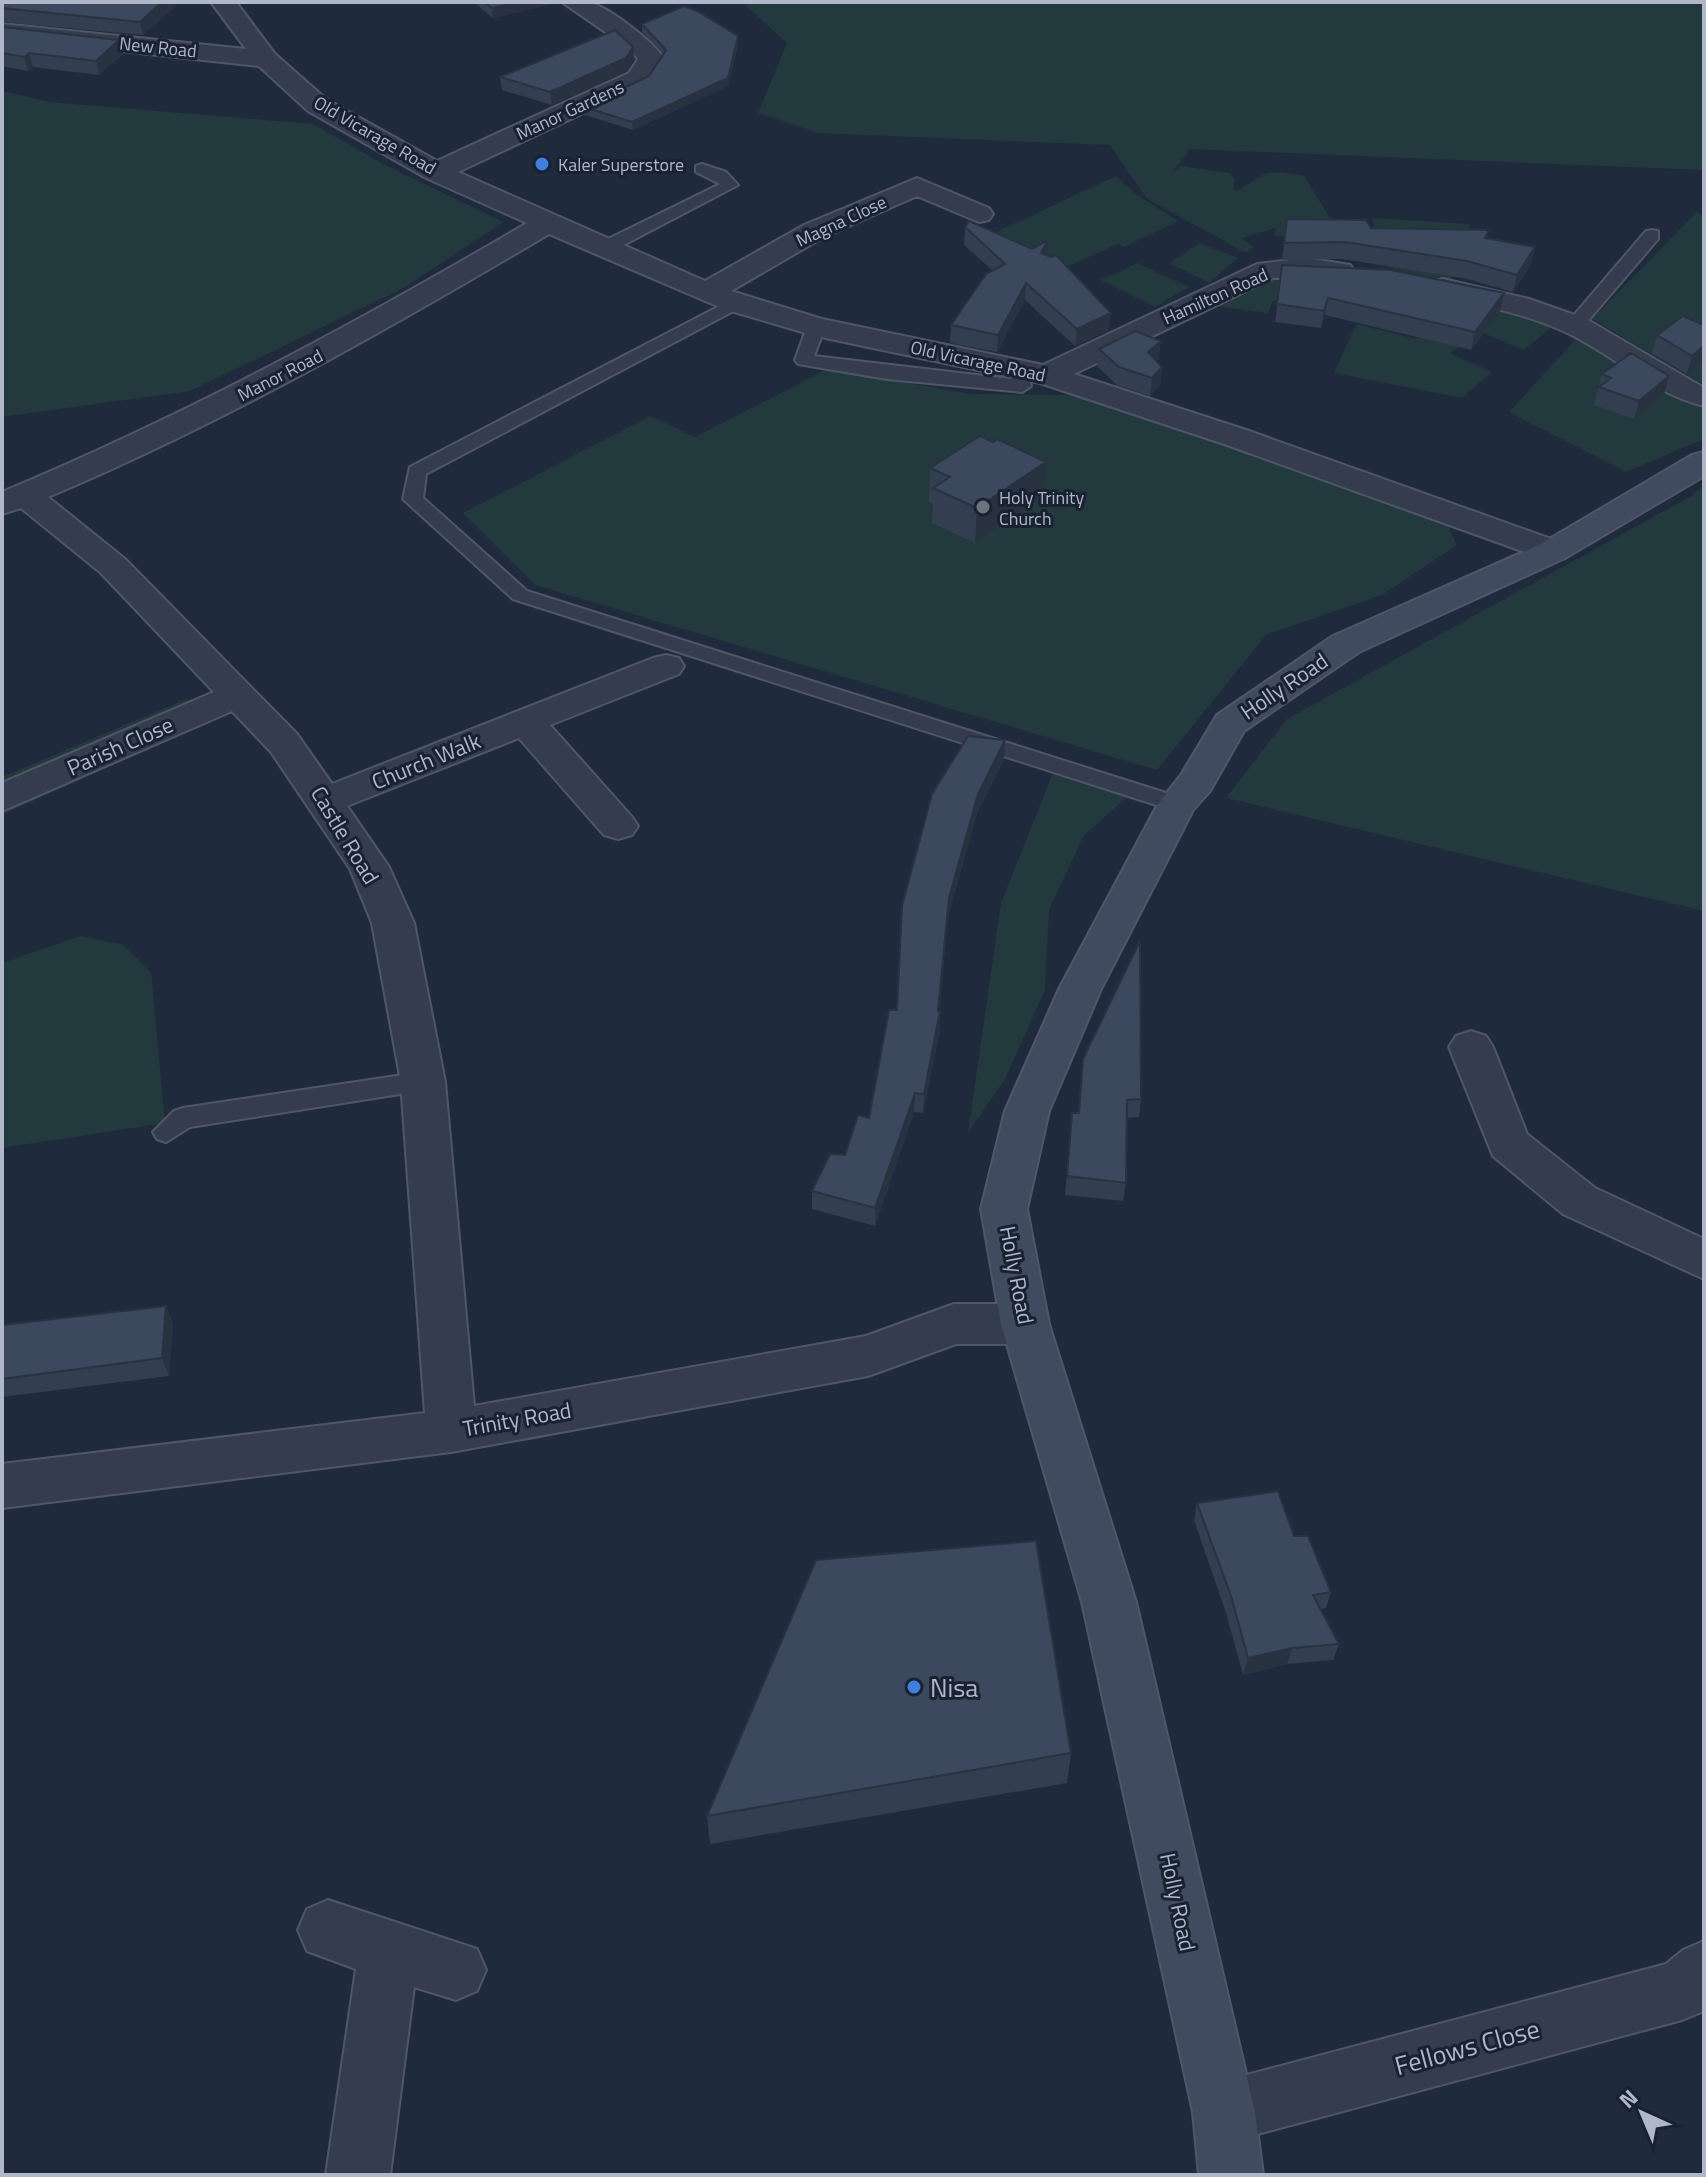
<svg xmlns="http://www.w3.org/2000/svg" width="1706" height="2177" font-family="'Titillium Web',sans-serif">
<rect width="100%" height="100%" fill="#202a3d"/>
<path fill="#22393e" d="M 742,2 L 1704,2 L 1704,170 L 1190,149 L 1173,172 L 1181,166 L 1230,173 L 1235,179 L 1233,188 L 1237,191 C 1271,171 1260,169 1304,176 L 1330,218 L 1313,220 L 1314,235 L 1274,236 L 1275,228 L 1241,238 L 1254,247 L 1246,253 L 1147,199 L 1110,145 L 818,133 L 758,113 L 787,43 Z
M 2,91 L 49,102 L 313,124 L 383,164 L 504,222 L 402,289 L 190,391 L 2,417 Z
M 1116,176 L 1137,195 L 1178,221 L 1124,247 L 1118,244 L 1059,270 L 992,234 Z
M 1697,212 L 1704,216 L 1704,385 L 1592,319 Z
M 1372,218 L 1470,224 L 1450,283 L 1387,267 Z
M 1199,243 L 1238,258 L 1209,283 L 1169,263 Z
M 1137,263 L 1189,287 L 1155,307 L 1101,280 Z
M 1308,270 L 1330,307 L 1273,301 L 1268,313 L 1214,306 L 1267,279 Z
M 1387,280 L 1556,324 L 1524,350 L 1483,333 L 1450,353 L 1492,372 L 1462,398 L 1334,373 L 1356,324 L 1416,339 L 1435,322 Z
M 1578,337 L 1704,402 L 1704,439 L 1626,472 L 1509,412 Z
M 827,369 L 971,394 L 1076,395 L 1445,520 L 1457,545 L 1382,595 L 1266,635 L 1157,770 L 535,585 L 463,513 L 650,416 L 695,437 Z
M 1704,485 L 1704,911 L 1226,798 L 1287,719 L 1691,496 Z
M 238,695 L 93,758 L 84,778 L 2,815 L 2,777 L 184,700 Z
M 1056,765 L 1134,791 L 1084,835 L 1049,910 L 1045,990 L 1005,1079 L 968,1133 L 1001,903 Z
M 81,936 L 124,945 L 151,973 L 165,1123 L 2,1148 L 2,963 Z"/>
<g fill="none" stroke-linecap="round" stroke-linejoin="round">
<defs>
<path id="lane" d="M 702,164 L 726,172 L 738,185 L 612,251 L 600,251 L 600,243 L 720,184 L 696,172 L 696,166 Z
M 1652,230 L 1658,231 L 1658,239 L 1581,329 L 1569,329 L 1569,321 L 1646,231 Z
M 735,298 L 741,299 L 741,307 L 426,474 L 423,498 L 527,591 L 1185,799 L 1188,804 L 1185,809 L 1169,809 L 513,599 L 403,499 L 410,467 Z
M 816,322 L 825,327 L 814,356 L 1011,379 L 1009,370 L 1018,365 L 1027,370 L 1031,386 L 1022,392 L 887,379 L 798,364 L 795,360 L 807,327 Z
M 423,1072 L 432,1075 L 436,1082 L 432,1089 L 190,1127 L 166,1142 L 157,1139 L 153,1132 L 174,1111 L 183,1108 Z"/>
<path id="street" d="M 211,2 L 236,2 L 275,54 L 326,99 L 437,161 L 629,73 L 638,59 L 627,47 L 562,2 C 570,2 579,1 587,2 C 607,5 652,41 664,58 L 647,83 L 458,172 L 705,281 L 804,225 L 917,178 L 989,208 L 993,214 L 989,220 L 979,222 L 917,196 L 824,237 L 731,291 L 822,319 L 1043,365 L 1257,264 L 1306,258 L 1350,265 L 1355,271 L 1350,277 C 1331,282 1296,277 1273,278 L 1074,374 L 1249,431 L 1565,544 L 1570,551 L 1565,558 L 1553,561 L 1541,558 L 1227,445 L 1040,383 L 816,336 L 724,309 L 549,234 C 387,330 223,423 48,497 L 125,559 L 297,734 L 332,784 L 653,658 L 666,655 L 679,658 L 684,666 L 679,674 L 550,725 L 632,817 L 638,826 L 632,835 L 618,839 L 604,835 L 519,738 L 347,806 L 389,867 L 414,923 L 445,1082 L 474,1406 L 866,1336 L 954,1304 L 1025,1304 L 1042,1310 L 1049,1324 L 1042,1338 L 1025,1344 L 956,1344 L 868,1376 L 451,1452 L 2,1508 L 2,1464 L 425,1413 L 401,1082 L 372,923 L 350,869 L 271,752 L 232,711 L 2,811 L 2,783 L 214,692 L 101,573 L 21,508 L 2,514 L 2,492 C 184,416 357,323 527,223 L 426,178 L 308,111 L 259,66 L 2,38 L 2,24 L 246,49 Z
M 1443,279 L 1529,299 L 1586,319 L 1704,388 L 1704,406 C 1651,393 1612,353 1563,331 C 1522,312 1476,305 1433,294 L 1428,288 L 1433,282 Z
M 1471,1031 L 1486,1036 L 1493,1047 L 1527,1134 L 1595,1188 L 1704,1239 L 1704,1279 L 1563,1214 L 1493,1156 L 1449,1047 L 1456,1036 Z
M 328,1900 L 477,1949 L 486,1970 L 477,1991 L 456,2000 L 414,1987 L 390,2175 L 326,2175 L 356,1969 L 307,1951 L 298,1930 L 307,1909 Z
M 1704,1941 L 1704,2011 L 1682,2020 L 1224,2143 L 1202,2134 L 1193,2112 L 1202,2090 L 1224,2081 L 1666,1964 L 1683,1950 Z"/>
<path id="secondary" d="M 1704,452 L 1704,476 L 1565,558 L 1359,652 L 1244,731 L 1210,791 L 1193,810 L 1101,989 L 1049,1111 L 1027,1209 L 1049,1324 L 1136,1602 L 1255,2112 L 1263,2175 L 1199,2175 L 1193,2112 L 1082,1602 L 1001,1324 L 981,1209 L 1005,1111 L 1059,989 L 1158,804 L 1181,775 L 1217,715 L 1333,636 L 1541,544 L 1692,455 Z"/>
</defs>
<use href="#lane" stroke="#4f5767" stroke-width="4"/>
<use href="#street" stroke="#4f5767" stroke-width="4"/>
<use href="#secondary" stroke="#4f5767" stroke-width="4"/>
<use href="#lane" fill="#343c4d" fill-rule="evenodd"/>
<use href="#street" fill="#343c4d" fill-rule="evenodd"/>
<use href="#secondary" fill="#414b60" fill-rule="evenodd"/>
</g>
<path fill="#333e50" d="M 2,2 L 176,6 L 143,35 L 2,22 Z
M 473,2 L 560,2 L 493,18 Z
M 642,24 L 738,44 L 728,86 L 633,130 L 585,115 L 584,107 L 649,76 L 664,54 L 642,32 Z
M 2,27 L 123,54 L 99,75 L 33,67 L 28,71 L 2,66 Z
M 633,47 L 634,59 L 627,71 L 552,105 L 502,90 L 500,77 Z
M 1287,219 L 1487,238 L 1535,247 L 1531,264 L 1513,292 L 1463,278 L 1342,259 L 1282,260 Z
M 965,227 L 1047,256 L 1109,330 L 1075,346 L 1025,300 L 997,352 L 950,343 L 951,325 L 993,271 L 964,245 Z
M 1282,265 L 1500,311 L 1471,350 L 1325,315 L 1321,328 L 1275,322 Z
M 1704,325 L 1687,374 L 1652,353 L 1657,335 Z
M 1099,349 L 1159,359 L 1156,361 L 1162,367 L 1160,385 L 1150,396 L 1117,385 L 1097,366 Z
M 1602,374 L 1669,376 L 1664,394 L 1634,419 L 1594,405 Z
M 930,468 L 1043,496 L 975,543 L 932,523 L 933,504 L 929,502 Z
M 1004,759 L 977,813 L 948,917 L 939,1011 L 940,1011 L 940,1030 L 923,1113 L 914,1112 L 875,1226 L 812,1209 L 812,1191 L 845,1155 L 869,1118 L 897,1010 L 902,906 Z
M 1083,1059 L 1141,1099 L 1139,1117 L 1127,1118 L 1126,1183 L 1123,1201 L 1065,1195 L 1072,1113 L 1078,1113 Z
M 166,1306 L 173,1324 L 169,1376 L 2,1397 L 2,1325 Z
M 1197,1503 L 1294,1536 L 1331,1592 L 1326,1608 L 1320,1609 L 1339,1644 L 1333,1660 L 1287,1664 L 1243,1675 L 1226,1613 L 1194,1520 Z
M 1071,1753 L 1067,1783 L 710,1844 L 707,1816 Z"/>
<path fill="#293241" d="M 162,2 L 175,2 L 176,6 L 143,35 L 140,22 Z
M 520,2 L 560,2 L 493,18 L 492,8 Z
M 738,36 L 738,44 L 728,86 L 633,130 L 632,122 Z
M 119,40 L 123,54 L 99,75 L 96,61 Z
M 633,47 L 634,59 L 627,71 L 552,105 L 550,92 Z
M 29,53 L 33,67 L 28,71 L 24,57 Z
M 1048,240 L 1047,257 L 1041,253 Z
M 1535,247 L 1531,264 L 1513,292 L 1517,275 Z
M 1026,283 L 1025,300 L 997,352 L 998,335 Z
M 1504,293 L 1500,311 L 1471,350 L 1475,332 Z
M 1328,298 L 1325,315 L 1321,328 L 1324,311 Z
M 1111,313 L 1109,330 L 1075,346 L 1077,329 Z
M 1161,341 L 1159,359 L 1146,370 L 1148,352 Z
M 1704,346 L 1704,359 L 1687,374 L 1692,356 Z
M 1162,367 L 1160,385 L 1150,396 L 1152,378 Z
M 1669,376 L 1664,394 L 1634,419 L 1639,401 Z
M 1046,462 L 1043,496 L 975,543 L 977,508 Z
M 1005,740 L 1004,759 L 977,813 L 948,917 L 937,1029 L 940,1011 L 940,1030 L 923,1113 L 924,1094 L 938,1011 L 949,898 L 978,794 Z
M 915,1093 L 914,1112 L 875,1226 L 875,1208 Z
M 166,1306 L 173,1324 L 169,1376 L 162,1358 Z
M 1292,1648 L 1287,1664 L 1243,1675 L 1248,1658 Z"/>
<path fill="#3b485d" stroke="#293241" stroke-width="2" d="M 2,2 L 162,2 L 140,22 L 2,8 Z
M 484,2 L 520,2 L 492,8 Z
M 684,6 L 697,11 L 738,36 L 728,78 L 632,122 L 584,107 L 649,76 L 666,50 L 642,24 Z
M 2,27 L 119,40 L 96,61 L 29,53 L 24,57 L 2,53 Z
M 615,30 L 633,47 L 626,58 L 550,92 L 500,77 Z
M 1287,219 L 1366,220 L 1371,228 L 1489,230 L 1485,238 L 1535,247 L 1517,275 L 1467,261 L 1345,242 L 1284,243 Z
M 969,221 L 1032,249 L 1048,240 L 1041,253 L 1051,257 L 1056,255 L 1111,313 L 1077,329 L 1026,283 L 998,335 L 951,325 L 986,274 L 1005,264 L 965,227 Z
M 1282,265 L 1391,270 L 1504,293 L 1475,332 L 1328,298 L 1324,311 L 1277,304 Z
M 1683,316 L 1704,325 L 1704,346 L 1692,356 L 1657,335 Z
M 1135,331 L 1161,341 L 1148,352 L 1162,367 L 1152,378 L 1119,367 L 1099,349 Z
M 1631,353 L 1669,376 L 1639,401 L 1599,387 L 1611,378 L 1602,374 Z
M 980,436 L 993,442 L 997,439 L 1046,462 L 977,508 L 933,488 L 950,477 L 930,468 Z
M 968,736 L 1005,740 L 978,794 L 949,898 L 938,1011 L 940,1011 L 924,1094 L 915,1093 L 875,1208 L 812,1191 L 830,1154 L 845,1155 L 858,1115 L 869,1118 L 889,1010 L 897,1010 L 902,906 L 932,794 Z
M 1140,941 L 1141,1099 L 1127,1100 L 1126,1183 L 1067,1176 L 1072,1113 L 1079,1113 L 1083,1059 Z
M 166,1306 L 162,1358 L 2,1379 L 2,1325 Z
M 1278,1491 L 1294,1536 L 1308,1536 L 1331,1592 L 1313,1595 L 1339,1644 L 1292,1648 L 1248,1658 L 1231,1596 L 1197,1503 Z
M 1036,1541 L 1071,1753 L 707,1816 L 816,1560 Z"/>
<g fill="#3f7fe0" stroke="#192231" stroke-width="3">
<circle cx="542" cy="164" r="8"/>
<circle cx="914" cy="1687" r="8"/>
</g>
<circle fill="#6b7280" stroke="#192231" stroke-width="3" cx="983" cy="507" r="8"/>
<g text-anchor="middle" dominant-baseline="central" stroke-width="6" stroke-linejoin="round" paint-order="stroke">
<g font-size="18" fill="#afb7c9" stroke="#192231">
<text transform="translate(158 47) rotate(6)">New Road</text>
<text transform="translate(570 110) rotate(-25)">Manor Gardens</text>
<text transform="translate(375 135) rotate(30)">Old Vicarage Road</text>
<text transform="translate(841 221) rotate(-25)">Magna Close</text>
<text transform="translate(1215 296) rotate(-24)">Hamilton Road</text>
<text transform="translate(978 361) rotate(12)">Old Vicarage Road</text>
<text transform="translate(280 375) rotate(-27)">Manor Road</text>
</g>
<g font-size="18" fill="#afb7c9" stroke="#192231" text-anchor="start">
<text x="558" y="164">Kaler Superstore</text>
<text x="999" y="497">Holy Trinity<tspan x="999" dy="21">Church</tspan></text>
</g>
<g font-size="22" fill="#afb7c9" stroke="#192231">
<text transform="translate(1284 686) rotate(-34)">Holly Road</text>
<text transform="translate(120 746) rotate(-24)">Parish Close</text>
<text transform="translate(426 761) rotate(-22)">Church Walk</text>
<text transform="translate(345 835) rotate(59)">Castle Road</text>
<text transform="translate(1017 1275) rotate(79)">Holly Road</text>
<text transform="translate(517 1419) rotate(-10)">Trinity Road</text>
<text transform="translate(1178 1902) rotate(78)">Holly Road</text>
</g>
<g font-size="26" fill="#afb7c9" stroke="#192231" text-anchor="start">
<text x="930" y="1687">Nisa</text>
</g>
<g font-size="26" fill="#afb7c9" stroke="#192231">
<text transform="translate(1467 2047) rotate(-15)">Fellows Close</text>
</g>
</g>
<rect width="1706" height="2177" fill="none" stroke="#afb7c9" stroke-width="8"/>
<g transform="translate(1642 2113) rotate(316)" stroke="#192231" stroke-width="6" paint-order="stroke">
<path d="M0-6L14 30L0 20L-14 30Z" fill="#afb7c9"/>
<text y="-12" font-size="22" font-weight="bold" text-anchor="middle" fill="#afb7c9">N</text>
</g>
</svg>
